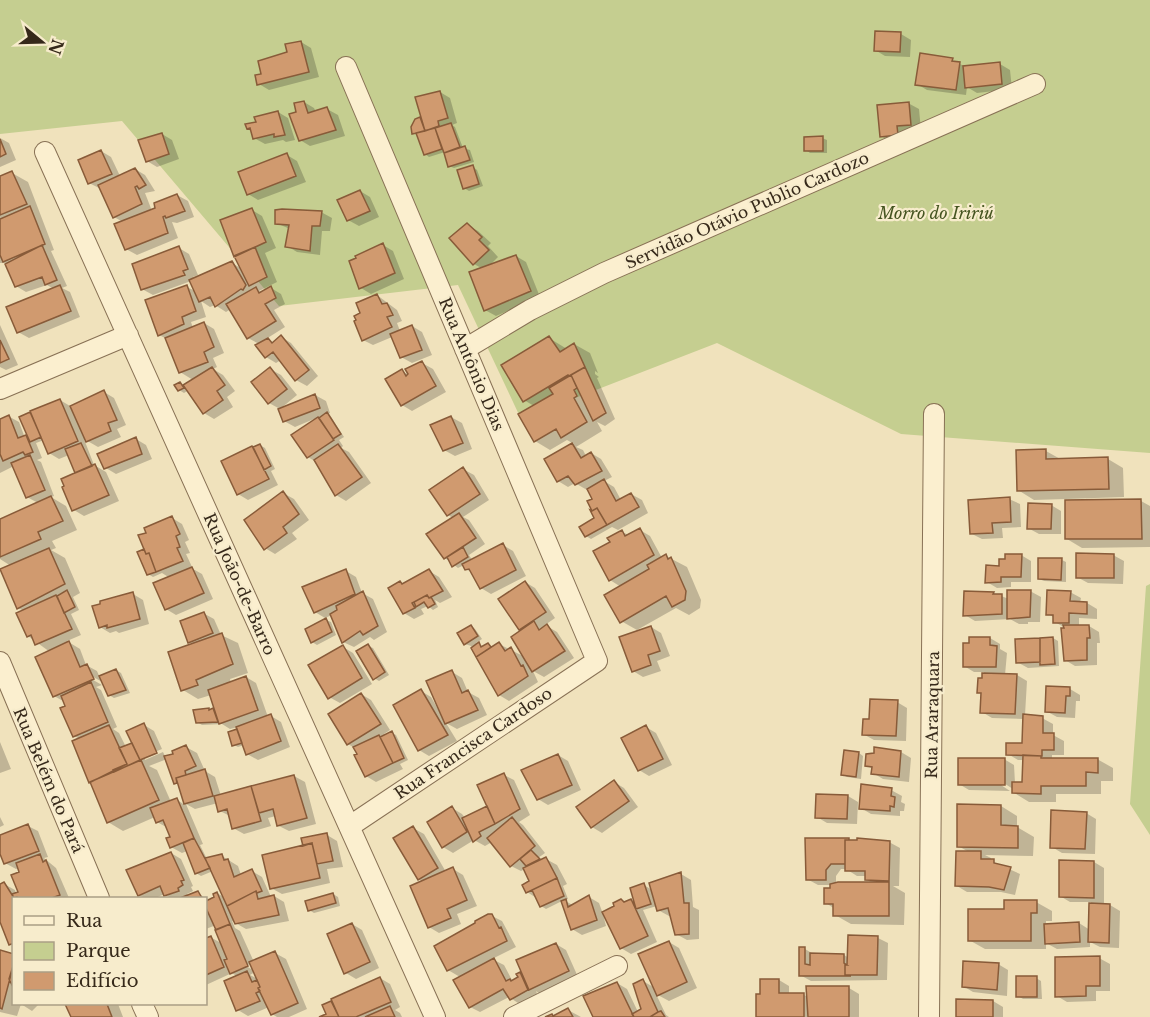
<svg xmlns="http://www.w3.org/2000/svg" width="1150" height="1017" font-family="'Libre Baskerville',serif">
<rect width="100%" height="100%" fill="#f0e2bc"/>
<path fill="#c5ce90" d="M 0,0 L 1150,0 L 1150,453 L 901,434 L 717,343 L 521,419 L 458,285 L 279,306 L 122,121 L 0,134 Z
M 1150,584 L 1150,835 L 1130,804 L 1146,586 Z"/>
<path fill="#0003" fill-rule="evenodd" d="M 876,32 L 901,34 L 911,40 L 910,57 L 885,56 L 875,50 Z
M 301,42 L 311,48 L 319,77 L 269,90 L 259,84 L 263,75 Z
M 952,60 L 966,67 L 1000,64 L 1010,70 L 1012,89 L 977,93 L 967,87 L 966,95 L 927,90 L 917,84 Z
M 440,92 L 450,98 L 457,123 L 452,125 L 455,127 L 463,148 L 470,150 L 474,162 L 454,168 L 449,166 L 445,152 L 429,157 L 425,154 L 419,137 L 414,133 L 420,119 L 423,120 Z
M 304,102 L 314,108 L 316,112 L 327,109 L 338,115 L 345,136 L 310,146 L 300,140 L 298,113 Z
M 908,103 L 919,109 L 921,130 L 891,142 L 881,136 Z
M 278,112 L 288,118 L 295,140 L 286,142 L 283,140 L 265,144 L 254,138 L 252,130 L 248,128 Z
M 162,134 L 172,140 L 179,159 L 157,167 L 147,161 Z
M 0,138 L 9,143 L 16,160 L 0,167 Z
M 822,138 L 827,140 L 827,153 L 810,153 L 806,150 Z
M 101,151 L 111,157 L 120,176 L 135,169 L 145,175 L 155,191 L 145,193 L 152,211 L 177,195 L 188,201 L 194,217 L 177,223 L 172,222 L 178,238 L 137,255 L 126,249 L 123,222 L 114,217 L 101,189 L 89,183 Z
M 287,155 L 297,161 L 306,182 L 258,200 L 248,194 Z
M 473,167 L 477,170 L 483,186 L 469,191 L 464,188 Z
M 12,173 L 28,182 L 54,250 L 51,251 L 67,286 L 62,288 L 70,292 L 80,317 L 29,338 L 18,332 L 54,289 L 47,285 L 26,292 L 16,286 L 6,263 L 0,263 L 0,178 Z
M 360,191 L 370,197 L 379,217 L 359,226 L 348,220 Z
M 252,210 L 262,216 L 276,248 L 265,253 L 277,282 L 259,291 L 262,293 L 271,288 L 281,294 L 285,304 L 274,310 L 285,327 L 266,339 L 274,343 L 281,337 L 291,343 L 318,376 L 307,386 L 296,380 L 281,360 L 276,363 L 266,357 L 259,344 L 248,338 L 231,309 L 226,312 L 215,305 L 210,307 L 201,301 L 206,317 L 191,322 L 193,328 L 204,323 L 214,329 L 224,353 L 213,358 L 217,367 L 213,369 L 223,375 L 235,391 L 227,397 L 233,407 L 214,419 L 204,413 L 189,390 L 184,393 L 179,390 L 180,384 L 184,386 L 193,380 L 180,372 L 167,339 L 159,335 L 187,287 L 195,291 L 191,281 L 153,295 L 142,289 L 179,248 L 189,254 L 198,275 L 193,277 L 194,280 L 232,263 L 242,269 Z
M 321,212 L 332,218 L 330,231 L 322,231 L 320,255 L 297,252 L 287,246 L 290,229 L 276,223 Z
M 467,225 L 478,231 L 491,243 L 488,246 L 498,257 L 488,267 L 516,256 L 526,262 L 540,297 L 496,316 L 485,310 L 483,269 L 474,264 L 451,238 Z
M 383,245 L 393,251 L 404,279 L 371,294 L 361,288 Z
M 377,295 L 397,310 L 402,321 L 397,323 L 400,331 L 412,326 L 422,332 L 432,355 L 412,363 L 401,357 L 392,337 L 373,345 L 363,340 L 362,314 Z
M 0,325 L 18,365 L 6,370 L 0,367 Z
M 549,338 L 567,349 L 574,344 L 590,353 L 598,373 L 595,371 L 595,374 L 599,377 L 597,378 L 615,419 L 605,426 L 597,422 L 602,431 L 576,447 L 583,450 L 586,456 L 591,453 L 601,459 L 612,477 L 604,481 L 614,487 L 621,500 L 631,494 L 642,500 L 648,513 L 618,530 L 612,527 L 591,539 L 586,536 L 596,519 L 594,499 L 589,489 L 587,490 L 575,483 L 568,487 L 558,481 L 546,459 L 574,444 L 567,440 L 550,450 L 535,441 L 534,406 L 524,400 Z
M 422,363 L 433,369 L 446,392 L 412,411 L 402,405 L 402,371 L 411,376 Z
M 270,369 L 281,375 L 297,395 L 280,409 L 269,403 Z
M 104,392 L 114,398 L 126,425 L 117,429 L 121,437 L 98,447 L 84,439 L 94,465 L 106,472 L 119,501 L 84,516 L 74,510 L 77,474 L 69,455 L 59,459 L 49,453 L 44,440 L 36,443 L 42,458 L 37,460 L 41,462 L 54,496 L 51,497 L 66,506 L 77,530 L 52,541 L 56,548 L 51,550 L 65,558 L 80,593 L 73,597 L 79,610 L 71,614 L 81,635 L 67,641 L 80,649 L 86,665 L 97,671 L 100,678 L 116,670 L 121,673 L 130,693 L 114,698 L 109,695 L 104,683 L 88,674 L 86,676 L 102,685 L 96,687 L 101,690 L 117,727 L 113,729 L 119,733 L 126,747 L 132,745 L 144,725 L 154,731 L 162,749 L 145,756 L 145,760 L 163,752 L 166,758 L 186,747 L 197,753 L 205,771 L 215,777 L 221,796 L 294,776 L 305,782 L 316,824 L 289,831 L 279,826 L 276,816 L 268,818 L 271,826 L 244,834 L 233,828 L 230,816 L 220,811 L 218,803 L 195,809 L 186,804 L 203,844 L 200,845 L 207,859 L 222,856 L 238,866 L 241,875 L 252,871 L 262,877 L 271,897 L 274,896 L 284,902 L 289,921 L 246,929 L 232,921 L 235,928 L 240,931 L 254,962 L 275,953 L 286,959 L 307,1009 L 289,1017 L 277,1017 L 272,1014 L 269,1007 L 248,1016 L 238,1010 L 238,977 L 232,973 L 206,985 L 206,939 L 210,937 L 223,944 L 216,925 L 206,929 L 206,898 L 171,898 L 165,894 L 155,898 L 145,898 L 139,895 L 171,853 L 181,859 L 193,886 L 191,887 L 193,891 L 187,894 L 188,897 L 198,893 L 209,901 L 216,898 L 217,893 L 225,898 L 213,871 L 201,876 L 196,873 L 187,851 L 182,853 L 171,847 L 172,838 L 168,828 L 157,822 L 155,817 L 123,831 L 108,822 L 80,739 L 74,736 L 67,706 L 65,702 L 54,696 L 50,652 L 28,636 L 24,611 L 18,608 L 11,566 L 0,559 L 0,520 L 38,503 L 27,497 L 14,466 L 0,473 L 0,421 L 8,416 L 19,422 L 25,438 L 30,440 L 21,418 L 60,400 L 70,406 ZM 167,759 L 176,783 L 180,785 L 185,805 L 177,800 L 171,802 L 157,770 L 149,766 ZM 242,961 L 253,967 L 253,970 L 241,963 ZM 255,972 L 258,979 L 250,975 Z
M 315,395 L 326,401 L 330,413 L 327,414 L 331,417 L 344,437 L 339,440 L 343,446 L 341,448 L 349,452 L 371,483 L 346,501 L 336,495 L 316,462 L 308,457 L 314,419 L 295,427 L 284,421 Z
M 451,417 L 462,423 L 472,449 L 455,456 L 444,450 Z
M 136,439 L 146,445 L 152,459 L 116,474 L 106,468 Z
M 260,445 L 265,448 L 275,469 L 271,471 L 278,485 L 248,500 L 238,494 L 252,447 Z
M 1046,451 L 1062,460 L 1108,459 L 1123,468 L 1124,497 L 1066,499 L 1066,502 L 1141,501 L 1150,506 L 1150,547 L 1082,548 L 1067,539 L 1066,499 L 1034,500 L 1018,490 Z
M 463,469 L 474,475 L 489,500 L 463,517 L 469,520 L 485,544 L 469,555 L 472,560 L 503,545 L 513,551 L 526,576 L 491,594 L 481,588 L 473,573 L 466,569 L 464,565 L 458,568 L 445,558 L 453,518 L 448,515 Z
M 283,493 L 294,499 L 309,520 L 292,533 L 297,539 L 275,554 L 265,548 Z
M 1009,499 L 1020,504 L 1021,527 L 1002,528 L 1003,538 L 982,539 L 972,534 Z
M 1051,505 L 1061,511 L 1061,534 L 1039,534 L 1028,528 Z
M 172,518 L 182,524 L 189,540 L 185,542 L 190,553 L 186,554 L 193,569 L 202,574 L 213,599 L 176,615 L 166,609 L 170,578 L 162,573 L 153,577 L 148,574 L 146,550 L 148,533 Z
M 640,530 L 650,536 L 662,558 L 666,556 L 687,567 L 701,600 L 700,608 L 689,615 L 676,608 L 637,630 L 621,621 L 621,587 L 610,580 L 612,543 L 622,532 L 629,535 Z
M 1021,555 L 1031,561 L 1031,582 L 1011,582 L 1011,587 L 997,588 L 987,582 L 1001,568 Z
M 1113,555 L 1124,561 L 1123,584 L 1088,583 L 1077,577 Z
M 1062,560 L 1066,562 L 1066,582 L 1044,581 L 1039,579 Z
M 346,571 L 356,577 L 362,593 L 373,599 L 387,632 L 374,640 L 370,637 L 354,647 L 343,642 L 332,615 L 325,618 L 315,612 Z
M 429,571 L 439,577 L 452,597 L 440,603 L 435,600 L 438,607 L 433,610 L 428,606 L 421,609 L 424,614 L 414,619 L 404,613 L 404,585 Z
M 525,582 L 535,588 L 555,618 L 545,625 L 557,632 L 574,658 L 544,677 L 533,671 L 538,682 L 509,701 L 499,695 L 471,646 L 465,644 L 471,626 L 475,629 L 482,639 L 476,643 L 484,647 L 488,645 L 493,648 L 499,644 L 525,657 L 523,631 L 520,629 Z
M 1030,591 L 1041,597 L 1040,622 L 1028,622 L 1028,624 L 1019,624 L 1010,619 L 975,621 L 965,615 L 993,593 L 1009,599 Z
M 1070,592 L 1081,598 L 1080,603 L 1087,603 L 1097,609 L 1097,619 L 1079,618 L 1079,626 L 1089,626 L 1099,632 L 1100,643 L 1097,643 L 1097,665 L 1075,666 L 1065,660 L 1067,629 L 1055,622 L 1055,618 L 1048,614 Z
M 133,594 L 143,600 L 149,624 L 119,633 L 116,631 L 110,633 L 100,627 Z
M 203,613 L 214,619 L 221,635 L 238,643 L 248,673 L 230,679 L 231,683 L 246,677 L 256,683 L 268,717 L 271,716 L 281,722 L 290,747 L 258,760 L 247,754 L 244,745 L 238,747 L 234,745 L 238,727 L 230,729 L 222,724 L 202,725 L 197,722 L 208,709 L 216,711 L 211,695 L 198,699 L 183,690 L 194,644 L 189,642 Z
M 326,620 L 331,622 L 336,635 L 317,645 L 312,642 Z
M 651,627 L 661,633 L 670,656 L 657,661 L 661,671 L 643,677 L 633,671 Z
M 990,638 L 1000,644 L 1000,649 L 1007,653 L 1005,675 L 1017,675 L 1027,681 L 1025,715 L 1042,718 L 1053,724 L 1053,735 L 1064,741 L 1064,755 L 1052,755 L 1052,759 L 1097,759 L 1113,768 L 1113,781 L 1101,781 L 1101,794 L 1056,794 L 1056,802 L 1029,802 L 1013,792 L 1013,789 L 999,780 L 998,783 L 1010,791 L 969,790 L 959,784 L 1004,759 L 1014,765 L 1015,783 L 1023,783 L 1024,760 L 1018,760 L 1008,754 L 1024,744 L 1024,719 L 992,718 L 982,712 L 983,694 L 979,692 L 984,680 L 984,672 L 974,672 L 964,666 Z
M 1053,638 L 1058,641 L 1059,666 L 1028,668 L 1017,662 Z
M 368,646 L 373,648 L 389,675 L 379,681 L 374,678 Z
M 343,647 L 353,653 L 372,684 L 340,703 L 329,697 Z
M 452,672 L 462,678 L 468,692 L 479,698 L 487,715 L 457,729 L 446,723 L 457,741 L 429,756 L 419,750 L 421,691 L 431,697 L 438,709 L 440,708 Z
M 1070,689 L 1080,695 L 1080,701 L 1076,701 L 1075,718 L 1057,717 L 1046,711 Z
M 361,694 L 371,700 L 390,730 L 384,734 L 386,736 L 392,733 L 396,735 L 408,760 L 400,764 L 403,769 L 376,782 L 366,776 L 356,749 L 348,744 Z
M 897,702 L 907,708 L 906,741 L 874,740 L 863,734 L 871,720 Z
M 646,727 L 656,733 L 672,765 L 649,776 L 639,770 Z
M 0,742 L 11,769 L 0,773 Z
M 901,752 L 911,758 L 909,782 L 883,779 L 873,773 L 874,769 L 867,765 Z
M 859,753 L 863,756 L 861,779 L 847,777 L 842,774 Z
M 558,755 L 568,761 L 581,790 L 548,805 L 538,799 Z
M 504,775 L 514,780 L 530,815 L 519,822 L 523,825 L 545,853 L 538,858 L 542,861 L 546,859 L 557,865 L 567,884 L 563,886 L 568,899 L 564,900 L 574,906 L 589,897 L 599,903 L 603,914 L 631,900 L 636,903 L 644,885 L 652,890 L 681,874 L 691,880 L 693,907 L 699,910 L 699,939 L 687,940 L 676,934 L 672,915 L 669,916 L 658,910 L 657,906 L 643,910 L 657,942 L 631,954 L 621,948 L 605,913 L 603,914 L 606,926 L 582,935 L 572,929 L 562,901 L 546,909 L 541,906 L 538,899 L 527,892 L 531,882 L 525,869 L 521,871 L 511,866 L 492,842 L 485,846 L 474,840 L 453,853 L 443,847 L 452,808 L 462,814 L 465,818 L 489,807 Z
M 614,782 L 624,788 L 638,807 L 602,833 L 592,827 Z
M 891,790 L 902,796 L 901,802 L 905,804 L 904,811 L 900,811 L 900,816 L 871,814 L 861,808 Z
M 848,796 L 858,802 L 857,824 L 827,823 L 817,817 Z
M 959,806 L 1001,806 L 1017,816 L 1017,827 L 1034,837 L 1033,856 L 985,855 L 991,858 L 991,861 L 1020,874 L 1015,895 L 1001,892 L 967,892 L 957,886 L 969,852 L 958,846 Z
M 1086,813 L 1096,819 L 1095,854 L 1062,853 L 1052,847 Z
M 0,817 L 4,825 L 0,827 Z
M 28,826 L 38,831 L 48,857 L 44,858 L 56,868 L 69,898 L 14,898 L 14,945 L 11,944 L 0,918 L 0,886 L 4,884 L 15,890 L 16,894 L 20,893 L 21,873 L 20,868 L 16,869 L 5,863 L 0,850 L 0,837 Z
M 413,828 L 424,834 L 446,872 L 453,869 L 463,875 L 477,906 L 457,914 L 461,924 L 439,933 L 429,927 L 423,882 L 419,879 Z
M 327,835 L 337,841 L 343,867 L 327,869 L 330,883 L 282,894 L 271,888 L 304,847 Z
M 849,840 L 853,842 L 889,842 L 900,848 L 899,886 L 893,886 L 905,893 L 904,925 L 851,924 L 835,915 L 835,909 L 826,903 L 831,885 L 818,885 L 807,879 ZM 841,869 L 846,869 L 857,876 L 866,876 L 866,879 L 873,884 L 836,884 L 836,876 Z
M 1094,862 L 1104,868 L 1104,905 L 1110,905 L 1120,911 L 1119,948 L 1100,947 L 1090,942 L 1090,947 L 1057,949 L 1046,943 L 1046,949 L 985,949 L 969,940 L 1006,911 L 1036,902 L 1052,911 L 1052,921 L 1046,921 L 1046,925 L 1079,923 L 1090,930 L 1091,902 L 1070,902 L 1060,896 Z
M 333,894 L 338,897 L 340,906 L 314,913 L 309,910 Z
M 492,916 L 502,921 L 516,947 L 492,959 L 504,965 L 513,982 L 520,978 L 520,974 L 525,977 L 556,944 L 566,950 L 578,977 L 541,995 L 536,991 L 538,996 L 521,1005 L 509,997 L 480,1012 L 470,1007 L 460,977 L 448,970 Z
M 352,924 L 362,930 L 379,968 L 356,979 L 346,973 Z
M 878,938 L 888,943 L 887,980 L 811,981 L 800,975 L 805,949 L 815,955 L 844,955 L 849,958 Z
M 669,942 L 679,948 L 697,988 L 669,1001 L 656,994 L 666,1015 L 669,1017 L 596,1017 L 617,983 L 627,989 L 638,1012 L 643,1010 L 643,981 L 655,988 Z
M 0,952 L 14,956 L 14,1004 L 39,1004 L 32,1011 L 21,1004 L 17,1016 L 0,1012 Z
M 1099,958 L 1110,964 L 1110,991 L 1096,991 L 1096,1001 L 1067,1002 L 1057,996 Z
M 998,964 L 1008,970 L 1007,996 L 973,992 L 963,986 Z
M 380,978 L 390,984 L 400,1007 L 395,1010 L 400,1013 L 402,1017 L 322,1017 L 328,1014 L 324,1006 Z
M 1036,978 L 1041,981 L 1042,999 L 1023,999 L 1018,996 Z
M 779,980 L 789,986 L 789,995 L 804,995 L 808,997 L 849,988 L 859,994 L 859,1017 L 758,1017 Z
M 993,1001 L 1003,1007 L 1003,1017 L 957,1017 Z
M 67,1004 L 118,1004 L 123,1017 L 73,1017 Z
M 568,1010 L 581,1017 L 548,1017 L 554,1017 Z"/>
<path fill="#d09a6f" stroke="#885b39" stroke-width="1.5" d="M 875,31 L 901,32 L 900,52 L 874,51 Z
M 301,41 L 309,72 L 257,85 L 255,75 L 261,74 L 258,61 L 287,52 L 285,44 Z
M 920,53 L 953,58 L 952,61 L 960,62 L 956,90 L 915,85 Z
M 1000,62 L 1002,84 L 965,88 L 963,66 Z
M 440,91 L 448,118 L 438,121 L 439,126 L 425,131 L 415,97 Z
M 304,101 L 308,113 L 327,107 L 336,130 L 299,141 L 289,114 L 296,112 L 294,103 Z
M 909,102 L 911,125 L 897,126 L 898,135 L 880,137 L 877,105 Z
M 278,111 L 285,135 L 274,137 L 274,134 L 253,139 L 250,128 L 247,129 L 245,124 L 256,122 L 254,117 Z
M 420,117 L 425,131 L 412,134 L 411,127 L 415,119 Z
M 451,123 L 460,147 L 444,153 L 435,128 Z
M 435,128 L 442,149 L 424,155 L 416,133 Z
M 162,133 L 169,154 L 146,162 L 138,140 Z
M 823,136 L 823,151 L 804,151 L 804,137 Z
M 0,139 L 6,154 L 0,157 Z
M 465,146 L 470,160 L 448,167 L 444,153 Z
M 101,150 L 112,174 L 88,184 L 78,160 Z
M 287,153 L 296,176 L 247,195 L 238,172 Z
M 473,165 L 479,184 L 463,189 L 457,170 Z
M 135,168 L 146,185 L 139,189 L 137,186 L 135,187 L 142,204 L 113,218 L 98,185 Z
M 12,171 L 27,204 L 0,215 L 0,176 Z
M 360,190 L 370,211 L 347,221 L 337,200 Z
M 177,194 L 185,211 L 166,218 L 165,216 L 163,217 L 168,233 L 125,250 L 114,224 L 155,208 L 154,203 Z
M 30,206 L 45,244 L 3,262 L 0,255 L 0,219 Z
M 252,208 L 266,242 L 234,257 L 220,220 Z
M 282,209 L 322,211 L 320,226 L 312,226 L 310,251 L 285,247 L 289,225 L 275,224 L 275,210 Z
M 467,223 L 482,237 L 479,240 L 489,250 L 473,265 L 449,238 Z
M 383,243 L 395,273 L 359,289 L 349,261 L 356,258 L 355,256 Z
M 42,245 L 57,280 L 45,285 L 42,277 L 15,287 L 5,264 Z
M 179,246 L 188,269 L 183,271 L 185,275 L 141,290 L 132,264 Z
M 255,247 L 267,277 L 249,286 L 234,256 Z
M 516,255 L 531,291 L 484,311 L 469,272 Z
M 232,261 L 246,285 L 243,290 L 241,289 L 215,307 L 210,297 L 199,302 L 189,280 Z
M 60,285 L 71,311 L 17,333 L 6,307 Z
M 187,285 L 196,311 L 182,317 L 184,324 L 158,336 L 145,300 Z
M 271,286 L 276,298 L 265,304 L 276,321 L 247,339 L 226,304 L 256,287 L 259,293 Z
M 377,294 L 382,304 L 387,303 L 393,315 L 387,317 L 392,327 L 362,341 L 354,321 L 356,320 L 354,316 L 360,313 L 356,303 Z
M 204,322 L 214,347 L 204,352 L 208,362 L 179,373 L 165,338 Z
M 412,325 L 422,350 L 400,358 L 390,334 Z
M 281,335 L 309,370 L 295,381 L 273,352 L 265,358 L 255,345 L 268,338 L 272,343 Z
M 549,336 L 560,352 L 574,343 L 585,367 L 569,376 L 568,375 L 523,402 L 501,365 Z
M 0,340 L 9,359 L 0,363 Z
M 422,361 L 436,386 L 401,406 L 385,379 L 402,369 L 406,376 L 408,374 L 405,369 Z
M 212,367 L 225,385 L 217,391 L 223,400 L 203,414 L 183,385 Z
M 270,367 L 287,389 L 268,404 L 251,382 Z
M 585,367 L 606,413 L 593,421 L 571,375 Z
M 571,375 L 577,388 L 574,390 L 577,396 L 574,398 L 587,422 L 561,438 L 556,429 L 534,442 L 518,414 L 553,394 L 549,388 Z
M 180,382 L 184,388 L 178,391 L 174,385 Z
M 104,390 L 117,420 L 108,423 L 111,431 L 86,442 L 70,406 Z
M 315,394 L 320,408 L 283,422 L 278,409 Z
M 60,399 L 78,441 L 48,454 L 30,411 Z
M 30,412 L 41,437 L 30,442 L 19,417 Z
M 327,412 L 341,434 L 333,439 L 319,418 Z
M 9,415 L 18,438 L 26,435 L 33,452 L 25,455 L 23,452 L 3,461 L 0,454 L 0,419 Z
M 451,416 L 463,443 L 443,451 L 430,425 Z
M 318,417 L 334,440 L 307,458 L 291,435 Z
M 136,437 L 142,454 L 104,469 L 97,454 Z
M 81,443 L 92,466 L 75,473 L 65,449 Z
M 572,443 L 581,458 L 591,452 L 602,471 L 575,485 L 568,476 L 557,482 L 544,459 Z
M 260,444 L 271,466 L 264,470 L 253,447 Z
M 338,444 L 362,477 L 335,496 L 314,460 Z
M 252,446 L 269,479 L 237,495 L 221,461 Z
M 1046,449 L 1046,459 L 1108,457 L 1109,489 L 1017,491 L 1016,450 Z
M 30,455 L 45,490 L 26,498 L 11,463 Z
M 95,464 L 109,495 L 72,511 L 62,487 L 64,486 L 61,479 Z
M 463,467 L 480,494 L 447,516 L 429,490 Z
M 604,479 L 616,501 L 631,493 L 639,507 L 607,525 L 597,508 L 592,511 L 587,501 L 592,499 L 587,489 Z
M 283,491 L 299,514 L 283,527 L 287,533 L 264,550 L 244,520 Z
M 51,496 L 63,521 L 38,532 L 41,539 L 0,557 L 0,519 Z
M 1010,497 L 1011,522 L 992,523 L 993,533 L 970,534 L 968,500 Z
M 1141,499 L 1142,539 L 1065,539 L 1065,500 Z
M 1028,503 L 1052,504 L 1051,529 L 1027,529 Z
M 597,508 L 607,525 L 585,537 L 579,527 L 594,518 L 590,510 L 592,511 Z
M 459,513 L 476,538 L 444,559 L 426,534 Z
M 172,516 L 180,534 L 176,536 L 180,547 L 177,548 L 183,561 L 156,572 L 149,553 L 146,554 L 138,535 L 146,533 L 144,528 Z
M 640,528 L 654,555 L 609,581 L 593,551 L 610,542 L 607,538 L 622,530 L 625,536 Z
M 503,543 L 516,570 L 480,589 L 469,569 L 465,570 L 462,564 Z
M 463,547 L 468,557 L 452,567 L 447,557 Z
M 49,548 L 65,584 L 17,609 L 0,569 Z
M 144,549 L 146,554 L 149,553 L 156,572 L 147,575 L 137,552 Z
M 1076,553 L 1114,554 L 1114,578 L 1076,578 Z
M 666,554 L 668,559 L 671,557 L 686,591 L 685,600 L 672,607 L 666,596 L 620,623 L 604,595 L 649,569 L 647,565 Z
M 1005,554 L 1022,554 L 1021,577 L 1001,577 L 1001,582 L 985,583 L 986,565 L 999,566 L 999,559 L 1005,559 Z
M 1038,558 L 1062,558 L 1061,580 L 1038,579 Z
M 192,567 L 204,593 L 165,610 L 153,583 Z
M 346,569 L 355,594 L 314,613 L 302,587 Z
M 429,569 L 443,591 L 429,598 L 427,595 L 412,603 L 415,608 L 403,614 L 388,588 L 400,581 L 402,584 Z
M 525,581 L 546,612 L 519,630 L 498,599 Z
M 67,590 L 75,607 L 64,613 L 57,596 Z
M 1007,590 L 1031,590 L 1030,617 L 1007,619 Z
M 1047,590 L 1071,591 L 1070,601 L 1087,602 L 1087,614 L 1069,613 L 1069,623 L 1053,623 L 1053,615 L 1046,615 Z
M 363,591 L 378,626 L 363,635 L 360,631 L 342,643 L 330,614 L 337,610 L 336,606 Z
M 964,591 L 994,592 L 993,594 L 1002,594 L 1002,614 L 963,616 Z
M 133,592 L 140,619 L 107,628 L 107,625 L 99,628 L 92,606 L 100,604 L 100,601 Z
M 56,595 L 72,629 L 35,645 L 31,635 L 27,637 L 16,613 Z
M 427,595 L 429,598 L 431,597 L 435,604 L 428,608 L 424,602 L 416,607 L 414,602 Z
M 204,612 L 213,633 L 188,643 L 180,621 Z
M 326,618 L 332,632 L 311,643 L 305,629 Z
M 534,621 L 539,630 L 547,624 L 565,651 L 532,672 L 511,637 Z
M 471,625 L 478,636 L 464,645 L 457,633 Z
M 1063,625 L 1089,625 L 1090,638 L 1087,638 L 1087,660 L 1064,661 L 1061,628 L 1064,628 Z
M 651,626 L 660,651 L 648,655 L 651,665 L 632,672 L 619,637 Z
M 222,633 L 233,664 L 196,680 L 198,685 L 181,691 L 168,652 Z
M 969,637 L 990,637 L 990,645 L 997,646 L 996,667 L 963,667 L 963,643 L 969,643 Z
M 1053,637 L 1055,664 L 1040,665 L 1040,638 Z
M 1040,638 L 1040,662 L 1016,663 L 1015,639 Z
M 69,641 L 80,667 L 87,664 L 94,679 L 53,697 L 35,657 Z
M 479,642 L 481,647 L 488,643 L 491,647 L 476,657 L 471,648 Z
M 499,642 L 505,651 L 511,647 L 521,666 L 523,665 L 528,676 L 498,696 L 476,657 Z
M 368,644 L 385,672 L 373,680 L 356,651 Z
M 343,645 L 362,678 L 328,699 L 308,665 Z
M 116,669 L 126,690 L 108,696 L 99,676 Z
M 452,670 L 462,693 L 468,690 L 478,710 L 445,724 L 426,681 Z
M 982,673 L 1017,674 L 1015,714 L 980,713 L 981,693 L 977,693 L 978,678 L 982,678 Z
M 246,676 L 258,710 L 219,724 L 208,690 Z
M 91,682 L 108,722 L 73,737 L 60,708 L 65,706 L 61,696 Z
M 1046,686 L 1070,687 L 1070,696 L 1066,696 L 1065,713 L 1045,712 Z
M 421,689 L 448,735 L 418,751 L 393,705 Z
M 361,693 L 381,724 L 347,745 L 328,714 Z
M 870,699 L 898,700 L 896,736 L 862,735 L 863,719 L 869,719 Z
M 209,708 L 209,710 L 213,708 L 218,722 L 196,723 L 193,710 Z
M 271,714 L 281,741 L 246,755 L 236,727 Z
M 1023,714 L 1043,716 L 1043,733 L 1054,733 L 1054,750 L 1042,750 L 1042,756 L 1006,755 L 1006,743 L 1022,743 Z
M 144,723 L 157,753 L 140,760 L 126,731 Z
M 109,725 L 127,764 L 89,783 L 72,741 Z
M 646,725 L 663,759 L 638,771 L 621,738 Z
M 237,729 L 242,743 L 232,746 L 228,732 Z
M 392,731 L 404,758 L 393,763 L 380,737 Z
M 379,735 L 393,763 L 365,777 L 354,755 L 357,754 L 353,747 Z
M 132,743 L 140,760 L 114,772 L 113,770 L 127,764 L 119,748 Z
M 186,745 L 196,766 L 185,771 L 186,775 L 176,778 L 177,783 L 174,784 L 164,756 L 173,754 L 172,751 Z
M 874,747 L 901,751 L 899,777 L 871,774 L 872,767 L 865,766 L 866,754 L 874,753 Z
M 844,750 L 859,752 L 856,777 L 841,775 Z
M 558,754 L 572,785 L 537,800 L 521,770 Z
M 1023,755 L 1041,756 L 1041,758 L 1098,758 L 1098,773 L 1086,772 L 1086,786 L 1041,786 L 1041,794 L 1012,793 L 1012,782 L 1022,782 Z
M 958,758 L 1005,758 L 1005,785 L 958,785 Z
M 141,760 L 159,800 L 107,823 L 90,782 Z
M 205,769 L 213,796 L 184,804 L 176,778 Z
M 504,773 L 520,809 L 495,824 L 477,785 Z
M 294,775 L 307,818 L 277,826 L 273,809 L 259,813 L 251,786 Z
M 614,780 L 629,801 L 591,828 L 576,807 Z
M 861,784 L 892,788 L 891,796 L 895,797 L 894,807 L 890,806 L 890,811 L 859,809 Z
M 251,786 L 261,821 L 232,829 L 227,809 L 218,812 L 214,796 Z
M 816,794 L 848,795 L 847,819 L 815,818 Z
M 177,798 L 194,838 L 170,848 L 166,838 L 170,837 L 163,820 L 156,823 L 150,808 Z
M 957,804 L 1001,805 L 1001,825 L 1018,826 L 1018,848 L 957,847 Z
M 452,806 L 467,832 L 442,848 L 427,822 Z
M 487,806 L 495,824 L 479,832 L 481,836 L 473,842 L 462,818 Z
M 1051,810 L 1087,812 L 1085,849 L 1050,848 Z
M 512,817 L 535,846 L 510,867 L 487,838 Z
M 28,824 L 39,851 L 4,864 L 0,854 L 0,835 Z
M 413,826 L 438,868 L 418,880 L 393,838 Z
M 327,833 L 333,861 L 317,864 L 312,843 L 303,846 L 301,838 Z
M 194,838 L 210,868 L 195,874 L 183,843 Z
M 805,838 L 849,838 L 849,840 L 845,840 L 845,864 L 831,864 L 826,870 L 826,880 L 806,880 Z
M 857,838 L 890,841 L 889,881 L 865,880 L 865,871 L 845,871 L 845,840 L 857,840 Z
M 312,843 L 320,878 L 270,889 L 262,855 Z
M 531,850 L 540,859 L 526,866 L 520,859 Z
M 956,851 L 981,851 L 981,859 L 994,859 L 994,863 L 1011,867 L 1004,890 L 989,887 L 955,886 Z
M 171,852 L 184,880 L 181,881 L 183,885 L 178,888 L 179,891 L 164,896 L 160,886 L 138,896 L 126,870 Z
M 40,854 L 43,862 L 46,860 L 60,895 L 52,898 L 14,898 L 12,894 L 18,892 L 11,875 L 19,872 L 16,863 Z
M 222,854 L 224,860 L 228,859 L 234,877 L 252,869 L 262,891 L 257,893 L 256,891 L 227,906 L 205,858 Z
M 546,857 L 557,878 L 526,893 L 522,885 L 529,881 L 523,868 Z
M 1059,860 L 1094,861 L 1094,898 L 1059,897 Z
M 453,867 L 467,900 L 447,909 L 451,918 L 428,928 L 410,886 Z
M 681,872 L 684,903 L 689,903 L 689,934 L 675,935 L 668,908 L 657,911 L 649,883 Z
M 557,878 L 564,896 L 540,907 L 532,890 Z
M 4,882 L 14,898 L 17,897 L 18,898 L 14,898 L 14,943 L 9,945 L 0,922 L 0,884 Z
M 838,882 L 889,882 L 889,916 L 833,916 L 833,904 L 824,904 L 824,888 L 830,888 L 830,884 Z
M 644,883 L 651,904 L 636,909 L 630,888 Z
M 198,891 L 202,898 L 180,898 Z
M 256,891 L 258,899 L 274,895 L 279,915 L 235,924 L 227,906 Z
M 217,892 L 230,924 L 216,930 L 206,908 L 206,901 L 214,897 L 213,894 Z
M 333,893 L 336,903 L 308,911 L 305,901 Z
M 589,895 L 597,920 L 571,930 L 561,901 L 566,899 L 568,907 Z
M 621,899 L 624,902 L 631,899 L 648,936 L 620,949 L 602,912 L 614,906 L 613,903 Z
M 1004,900 L 1037,900 L 1037,913 L 1031,913 L 1031,941 L 968,941 L 968,909 L 1004,909 Z
M 1089,903 L 1110,904 L 1109,943 L 1088,942 Z
M 488,914 L 492,914 L 499,928 L 501,927 L 507,941 L 447,971 L 434,946 L 475,923 L 475,921 Z
M 1079,922 L 1080,942 L 1045,944 L 1044,924 Z
M 352,923 L 370,962 L 344,974 L 327,934 Z
M 230,924 L 248,966 L 230,974 L 224,960 L 227,959 L 215,930 Z
M 848,935 L 878,936 L 877,975 L 845,975 L 845,965 L 847,965 Z
M 211,936 L 224,967 L 206,975 L 206,938 Z
M 669,941 L 687,982 L 657,996 L 638,954 Z
M 556,943 L 569,971 L 529,990 L 516,960 Z
M 799,947 L 805,947 L 805,964 L 810,965 L 810,953 L 844,954 L 844,963 L 847,965 L 845,965 L 845,975 L 851,976 L 799,976 Z
M 0,950 L 14,954 L 14,963 L 2,1009 L 0,1008 Z
M 275,951 L 298,1003 L 271,1015 L 258,988 L 260,987 L 249,962 Z
M 1100,956 L 1100,986 L 1086,986 L 1086,996 L 1055,997 L 1055,957 Z
M 494,958 L 506,981 L 510,979 L 511,981 L 518,977 L 516,974 L 520,972 L 528,990 L 510,1000 L 503,989 L 469,1008 L 453,980 Z
M 963,961 L 999,963 L 997,990 L 962,987 Z
M 14,963 L 14,989 L 9,979 Z
M 247,971 L 252,982 L 257,980 L 260,987 L 258,988 L 260,991 L 256,993 L 260,1001 L 236,1011 L 224,981 Z
M 1016,976 L 1037,976 L 1037,997 L 1016,997 Z
M 380,977 L 391,1002 L 356,1017 L 339,1017 L 331,999 Z
M 643,979 L 658,1012 L 650,1017 L 634,1017 L 632,1014 L 641,1009 L 633,984 Z
M 760,979 L 779,979 L 779,993 L 804,993 L 804,1017 L 756,1017 L 756,994 L 760,994 Z
M 617,982 L 634,1017 L 593,1017 L 583,996 Z
M 806,986 L 849,986 L 849,1017 L 808,1017 Z
M 956,999 L 993,1000 L 993,1017 L 956,1017 Z
M 331,1001 L 339,1017 L 319,1017 L 326,1014 L 322,1005 Z
M 65,1004 L 107,1004 L 112,1017 L 71,1017 Z
M 390,1006 L 395,1017 L 365,1017 Z
M 568,1008 L 573,1017 L 545,1017 L 552,1014 L 553,1016 Z
M 661,1011 L 665,1017 L 650,1017 L 658,1012 Z"/>
<g fill="none" stroke-linecap="round" stroke-linejoin="round">
<defs>
<path id="street" d="M 346,67 L 597,661 L 350,826
M 45,152 L 435,1017
M 465,349 L 530,310 L 604,273 L 1035,84
M 0,389 L 128,335
M 0,662 L 99,898
M 142,1004 L 148,1017
M 514,1017 L 617,966
M 929,1017 L 934,414"/>
</defs>
<use href="#street" stroke="#887155" stroke-width="22"/>
<use href="#street" stroke="#fbefcf" stroke-width="20"/>
</g>
<g text-anchor="middle" dominant-baseline="central" stroke-width="4.5" stroke-linejoin="round" paint-order="stroke">
<g font-size="16" fill="#36291a" stroke="#f7eccc">
<text transform="translate(747 210) rotate(-24)">Servidão Otávio Publio Cardozo</text>
<text transform="translate(472 364) rotate(67)">Rua Antônio Dias</text>
<text transform="translate(240 584) rotate(66)">Rua João-de-Barro</text>
<text transform="translate(932 715) rotate(-89)">Rua Araraquara</text>
<text transform="translate(473 743) rotate(-34)">Rua Francisca Cardoso</text>
<text transform="translate(49 780) rotate(67)">Rua Belém do Pará</text>
</g>
<g font-size="16" font-style="italic" fill="#455420" stroke="#f7eccc">
<text x="936" y="213">Morro do Iririú</text>
</g>
</g>
<rect x="12" y="897" width="195" height="108" fill="#f7eccc" stroke="#aa9e85" stroke-width="1.5"/>
<rect x="24" y="916" width="30" height="9" fill="#fbefcf" stroke="#aa9e85" stroke-width="1.5"/>
<text x="66" y="927" font-size="18" fill="#36291a">Rua</text>
<rect x="24" y="942" width="30" height="18" fill="#c5ce90" stroke="#aa9e85" stroke-width="1.5"/>
<text x="66" y="957" font-size="18" fill="#36291a">Parque</text>
<rect x="24" y="972" width="30" height="18" fill="#d09a6f" stroke="#aa9e85" stroke-width="1.5"/>
<text x="66" y="987" font-size="18" fill="#36291a">Edifício</text>
<g transform="translate(42 42) rotate(109)" stroke="#f7eccc" stroke-width="4.5" paint-order="stroke">
<path d="M0-4.5L10 22L0 15L-10 22Z" fill="#36291a"/>
<text y="-9" font-size="16" font-weight="bold" text-anchor="middle" fill="#36291a">N</text>
</g>
</svg>
